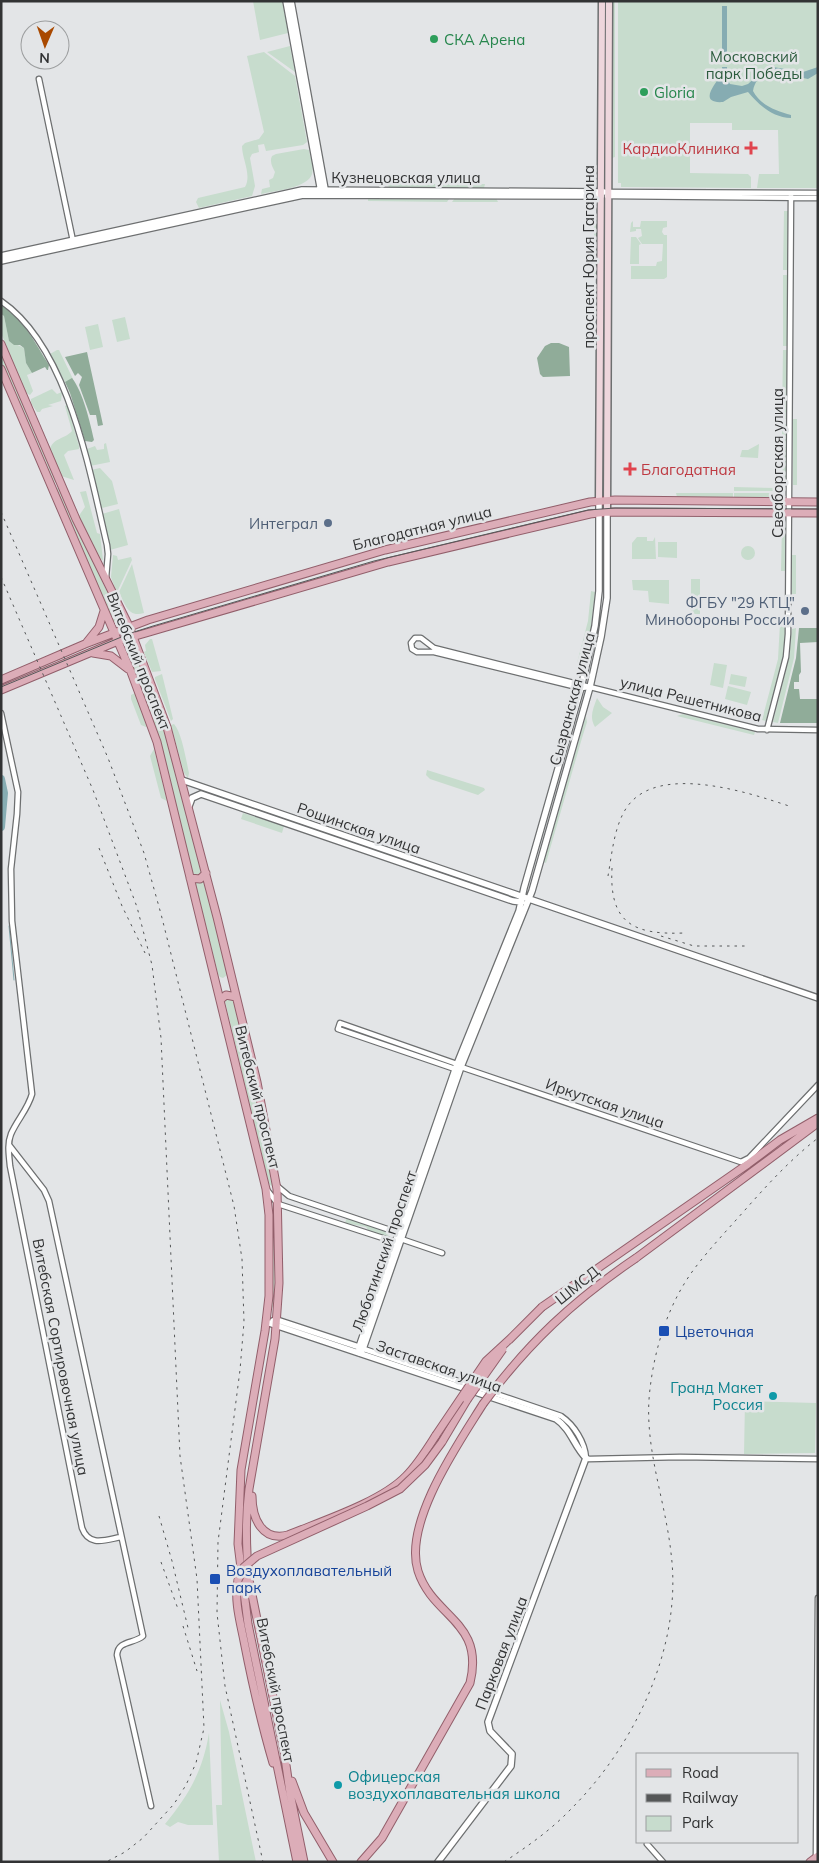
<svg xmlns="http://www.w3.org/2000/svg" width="819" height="1863" font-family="Mulish,sans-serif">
<rect width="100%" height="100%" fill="#e3e5e7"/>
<path fill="#c7dccd" d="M 253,1 L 282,1 L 288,33 L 260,40 Z
M 613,1 L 615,1 L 615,157 L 612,158 Z
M 618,1 L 818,1 L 818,188 L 757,188 L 759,174 L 779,174 L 778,130 L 732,130 L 732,123 L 690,123 L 690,173 L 748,174 L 751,177 L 751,188 L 621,187 L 621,183 L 618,183 Z
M 290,46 L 290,47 L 295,72 L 267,52 Z
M 264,52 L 295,76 L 307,142 L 303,145 L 266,151 L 264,144 L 258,145 L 259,152 L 252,154 L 250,158 L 255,186 L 252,196 L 199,208 L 196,202 L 198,198 L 245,187 C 252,175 242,159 242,146 L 245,143 L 259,139 L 264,132 L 247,56 Z
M 304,149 L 309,150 C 310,157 314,167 312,174 C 308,188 274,191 261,194 L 262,189 L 270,187 L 269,180 L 273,178 L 275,172 C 273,168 269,162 272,156 L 276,154 Z
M 387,184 L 485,184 L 484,188 L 389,187 Z
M 368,197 L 449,198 L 449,199 L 447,202 L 368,201 Z
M 455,198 L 496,198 L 498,202 L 452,202 Z
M 784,211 L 788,211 L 787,270 L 783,270 Z
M 594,219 L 598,219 L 598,274 L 594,278 Z
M 641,221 L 667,221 L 667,227 L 663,228 L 662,232 L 664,235 L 667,235 L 667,277 L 664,279 L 631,279 L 631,266 L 656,266 L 657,262 L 662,261 L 663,244 L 642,244 L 638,238 L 642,236 L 641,229 L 636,229 L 636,231 L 630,232 L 631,223 L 633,221 L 633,227 L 640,227 Z
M 631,237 L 636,237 L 641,244 L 639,245 L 639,264 L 630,264 Z
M 783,275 L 787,275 L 787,346 L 783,346 Z
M 1,314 L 4,316 L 9,341 L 24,348 L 26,363 L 32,373 L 27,375 L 33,391 L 30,395 L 26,393 L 1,333 Z
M 125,317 L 130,339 L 117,342 L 112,320 Z
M 98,324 L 103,347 L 90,350 L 85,327 Z
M 57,350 L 59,350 L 73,379 L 65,382 L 50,354 Z
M 783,350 L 787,350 L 787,419 L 782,419 Z
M 1,354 L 56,482 L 55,483 L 1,360 Z
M 52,389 L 57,394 L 62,392 L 61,401 L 48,405 L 53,406 L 42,409 L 40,412 L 37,412 L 31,403 L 31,399 Z
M 67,405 L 79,446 L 79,449 L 68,451 L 64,455 L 74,480 L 61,476 L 50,449 C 53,438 65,439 72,431 L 65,406 Z
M 793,419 L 797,419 L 797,485 L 793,485 Z
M 782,424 L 787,424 L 786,479 L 782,479 Z
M 106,443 L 110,462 L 90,466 L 87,449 L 95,446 L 97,450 L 104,449 L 104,444 Z
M 759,444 L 758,458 L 740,457 L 742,450 L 748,450 Z
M 100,468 L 112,481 L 118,504 L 102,508 L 100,506 L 91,470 Z
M 734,487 L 778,488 L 778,491 L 734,491 Z
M 56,488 L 58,488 L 120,619 L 113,622 Z
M 86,491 L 97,533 L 100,534 L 103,560 L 99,559 L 78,517 L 85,507 L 80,492 Z
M 676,493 L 733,493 L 733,497 L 677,497 Z
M 734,493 L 778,493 L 778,497 L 734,497 Z
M 119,509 L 128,545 L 110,550 L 102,514 Z
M 782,524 L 786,524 L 785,571 L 781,571 Z
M 637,537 L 647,537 L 647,541 L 653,541 L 655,537 L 656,559 L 632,559 L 632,543 Z
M 658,542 L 677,542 L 677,558 L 658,557 Z
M741 553a7 7 0 1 1 14 0a7 7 0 1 1-14 0Z
M 113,555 L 117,556 L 118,560 L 131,557 L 132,560 L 118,590 L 116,591 L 111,577 Z
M 792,555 L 796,555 L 796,594 L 792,594 Z
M 132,564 L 144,613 C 128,618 125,604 119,592 Z
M 691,579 L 700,579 L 700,614 L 691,614 Z
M 632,580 L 669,580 L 669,604 L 649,602 L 648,591 L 633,590 Z
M 591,591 L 595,592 L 591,626 L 582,672 L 577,663 L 588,621 Z
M 780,623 L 786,623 L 783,657 L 766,721 L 762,720 L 778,659 Z
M 796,628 L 794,658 L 778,723 L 773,722 L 789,658 L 792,629 Z
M 150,639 L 152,639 L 161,671 L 152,672 L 144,652 L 146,651 L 145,645 Z
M 134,648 L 157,709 L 150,711 L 127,651 Z
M 714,663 L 727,665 L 723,688 L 710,685 Z
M 162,674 L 173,719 L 171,721 L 155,679 L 155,677 Z
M 731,674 L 747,677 L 745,687 L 729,684 Z
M 728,686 L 751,692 L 747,705 L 725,699 Z
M 135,693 L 147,727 L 146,727 L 141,725 L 131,699 L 131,695 Z
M 597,698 L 603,707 L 612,713 L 595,727 C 589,717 593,709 597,698 Z
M 683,714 L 755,732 L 754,735 L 677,716 Z
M 155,715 L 160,716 L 167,737 L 202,873 L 199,876 L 194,876 L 193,873 L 164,756 L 153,720 Z
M 586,716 L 587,722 L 582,738 L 546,863 L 544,862 Z
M 174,724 C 182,733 186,760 189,773 L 188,778 L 184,773 L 171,725 Z
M 154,749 L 167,801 L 161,798 L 150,756 Z
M 427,770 L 484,788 L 485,790 L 478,795 L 430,779 L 426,775 Z
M 243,813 L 284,826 L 282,833 L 241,819 Z
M 205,880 L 227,972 L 227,975 L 223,978 L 220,977 L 218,974 L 195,882 L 201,883 Z
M 227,998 L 233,999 L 255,1088 L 273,1185 L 272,1186 L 269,1184 L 225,1001 Z
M 274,1214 L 276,1283 L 274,1308 L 272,1307 L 272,1215 Z
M 347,1217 L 390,1231 L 388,1237 L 369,1231 L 366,1227 L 345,1223 Z
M 745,1401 L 816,1403 L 815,1453 L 744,1454 Z
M 220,1700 L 229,1732 L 256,1862 L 219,1862 L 216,1805 L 222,1805 Z
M 209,1733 L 213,1825 L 188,1825 L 178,1822 L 170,1827 L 165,1824 C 189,1795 203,1770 209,1733 Z"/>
<path fill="#90ac99" d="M 1,305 C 24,319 35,343 49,365 L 48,370 L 47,370 L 45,367 L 32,373 L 26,363 L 24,348 L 20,345 L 14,345 L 9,341 L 4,316 L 1,314 Z
M 551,343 L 559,343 L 569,347 L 570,376 L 543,377 L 540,374 L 537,358 L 545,346 Z
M 87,352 L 103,425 L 98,426 L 96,415 L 90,415 L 79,385 L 82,377 L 78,373 L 75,376 L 65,357 Z
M 72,378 C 83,392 90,422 94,440 L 92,442 L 85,441 L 70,393 L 65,382 Z
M 799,628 L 818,628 L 818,642 L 800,643 L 801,672 L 799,675 L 799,682 L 794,682 L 794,689 L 799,689 L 800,699 L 818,699 L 818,723 L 780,723 L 796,658 Z"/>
<path fill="#86acb2" d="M 722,6 L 727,6 L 727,59 L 722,59 Z
M 722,67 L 727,67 L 727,79 L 730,84 L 742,86 L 748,84 L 760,73 L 773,67 L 803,72 L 818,67 L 818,73 L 808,79 C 790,76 758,63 753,91 C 761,106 777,111 791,115 L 791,118 C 772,117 759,105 748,92 L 731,97 L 723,102 C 697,104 716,83 721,75 C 723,72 722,70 722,67 Z"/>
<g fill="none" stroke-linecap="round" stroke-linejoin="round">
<path stroke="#86acb2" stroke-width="1" d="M 9,926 L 14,980"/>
<path stroke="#86acb2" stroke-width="8" d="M 1,779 L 4,793 L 1,827"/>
<defs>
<path id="minor" d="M 39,79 L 73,241
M 608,192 L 818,193
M 607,196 L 818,198
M 1,301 C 68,347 89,469 107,545 L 108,554 L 106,578
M 590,687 L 581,688 L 434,652 L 417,652 L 412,649 L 411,643 L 415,638 L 421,638 L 434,648 L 758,729 L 818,730
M 1,713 L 18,792 L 17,814 L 11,869 L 12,921 L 32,1094 C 28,1109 17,1120 11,1134 C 7,1144 9,1155 10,1166 L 82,1528 C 89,1547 105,1540 121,1537
M 767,730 L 786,657 L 788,634 L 791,193
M 340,1023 L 457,1064 L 461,1067 L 455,1069 L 338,1029 Z
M 461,1067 L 741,1162 L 749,1158 L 818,1085
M 9,1145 L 44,1190 L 49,1201 L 143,1636 C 134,1644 118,1640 117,1655 L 151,1806
M 277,1186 L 289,1196 L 399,1233
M 267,1190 L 278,1204 L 395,1242 L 401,1239 L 442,1253
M 361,1348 L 561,1416 C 574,1425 585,1442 586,1458 L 589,1459 L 680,1457 L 818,1459
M 647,1844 L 663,1862
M 816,1858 L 818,1598"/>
<path id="tertiary" d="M 286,1 L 321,192
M 291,1 L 325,189 L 323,192
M 1,256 L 302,190 L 604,192
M 1,261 L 303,195 L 601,196
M 182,780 L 818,998
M 189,806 L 192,798 L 201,794 L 513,901 L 522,902
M 273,1321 L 277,1320 L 359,1347
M 266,1322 L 556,1419 C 571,1429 574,1446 586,1458 L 488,1722 L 490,1731 L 512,1754 L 511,1766 L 438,1862
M 359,1353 L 359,1347 L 457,1064 L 519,911 L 524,888 L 581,688 L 595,626 L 599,591 L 599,501
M 359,1353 L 363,1349 L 461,1067 L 532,891 L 590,687 L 601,637 L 607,598 L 607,512"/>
<path id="secondary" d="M 599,501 L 602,1
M 607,512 L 609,1"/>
<path id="primary" d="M 1,344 L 76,519 L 129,626 L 167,727 L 217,917 L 257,1082 L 277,1189 L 279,1283 L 275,1339 L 249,1489 C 245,1520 246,1550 249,1580 L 284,1751 L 290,1793 L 304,1862
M 1,369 L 131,672 L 157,742 L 266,1189 L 269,1215 L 269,1296 L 265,1331 L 241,1470 L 238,1544 L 248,1624 L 297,1862
M 87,642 L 99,627 L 104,611
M 93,653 L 111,656 L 128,669
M 1,680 L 85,644 L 148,620 L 385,550 L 590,502 L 615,500 L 818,502
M 1,690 L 118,641 L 146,633 L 388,562 L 590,514 L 607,512 L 818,513
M 190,878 L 200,879 L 206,873
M 220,1000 L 226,995 L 236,997
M 636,1258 L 818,1123
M 542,1307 L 748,1164 L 780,1140 L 818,1118
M 442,1442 L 467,1400
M 252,1496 C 252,1518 262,1542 288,1535 C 322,1521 381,1502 406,1476 C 418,1464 427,1449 436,1435
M 238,1580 C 234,1600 240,1621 244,1641 C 252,1682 261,1722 273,1763
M 292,1781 L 304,1813 L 333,1862
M 361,1862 L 382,1838 L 470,1683 C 485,1621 433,1618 418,1571 C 403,1523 458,1444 483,1404
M 810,1862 L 818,1856"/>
</defs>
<use href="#minor" stroke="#6d6f70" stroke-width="7"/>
<use href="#tertiary" stroke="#6d6f70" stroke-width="8"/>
<use href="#secondary" stroke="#6d6f70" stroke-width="9"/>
<use href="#primary" stroke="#925f6b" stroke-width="9"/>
<use href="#minor" stroke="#fff" stroke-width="4.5"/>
<use href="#tertiary" stroke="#fff" stroke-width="5.5"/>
<use href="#secondary" stroke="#eed6dc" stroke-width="6"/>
<use href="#primary" stroke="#dcadb8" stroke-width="7"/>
<path stroke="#555758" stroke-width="1" d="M 1,687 L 131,633 L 153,626 L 374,561 L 588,510 L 615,508 L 818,509"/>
<path stroke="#555758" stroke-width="1" stroke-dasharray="2.5 5" stroke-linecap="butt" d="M 1,512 L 108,758 L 144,853 L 161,914 L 234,1206 L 242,1259 L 244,1322 L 240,1370 L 218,1542 L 217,1613 L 225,1686 L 263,1862
M 1,577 L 93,790 L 137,907 L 152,965 L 161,1038 L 180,1456 L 197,1579 L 204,1728 L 196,1763 L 186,1785 L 174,1804 L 143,1838 L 125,1852 L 106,1862
M 99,848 L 122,906 L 145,953
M 612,868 C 609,923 633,935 684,933
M 608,876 C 612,854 614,826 627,807 C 658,763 747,792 789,806
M 661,936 L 694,946 L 747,946
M 159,1516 L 172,1561 L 189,1632
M 161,1562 L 178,1609
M 183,1626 L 197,1671
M 504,1862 C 528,1846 551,1830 571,1809 C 635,1745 683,1646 671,1553 C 665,1498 643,1445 650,1389 C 655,1345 670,1299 698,1264 C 713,1245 729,1228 745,1210 C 768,1184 791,1159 818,1138"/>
<defs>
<path id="primary-bridge" d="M 509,1340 L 542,1307
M 467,1400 L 503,1349
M 483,1404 C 528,1343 574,1300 636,1258
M 436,1435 L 486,1361 L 511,1338
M 238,1580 L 244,1567 L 257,1556 L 367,1506 L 400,1489 L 425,1465 L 442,1442"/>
</defs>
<use href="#primary-bridge" stroke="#925f6b" stroke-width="9" stroke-linecap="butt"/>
<use href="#primary-bridge" stroke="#dcadb8" stroke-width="7"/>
</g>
<g fill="#2e9e5b" stroke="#e3e5e7" stroke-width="2">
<circle cx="434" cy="39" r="5"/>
<circle cx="644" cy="92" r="5"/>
</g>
<g fill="#e0444e" stroke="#e3e5e7" stroke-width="2">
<path d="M748.5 140.5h5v5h5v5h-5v5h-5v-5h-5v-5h5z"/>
<path d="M627.5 461.5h5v5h5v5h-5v5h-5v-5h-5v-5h5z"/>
</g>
<g fill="#5c6f8a" stroke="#e3e5e7" stroke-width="2">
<circle cx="328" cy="523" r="5"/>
<circle cx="805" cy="611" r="5"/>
</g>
<g fill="#1a4fb4" stroke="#e3e5e7" stroke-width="2">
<rect x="658" y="1325" width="12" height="12" rx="2.5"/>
<rect x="209" y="1573" width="12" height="12" rx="2.5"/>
</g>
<g fill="#0f9aa8" stroke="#e3e5e7" stroke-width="2">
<circle cx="773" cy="1396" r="5"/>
<circle cx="338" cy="1785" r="5"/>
</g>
<g text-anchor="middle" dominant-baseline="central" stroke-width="5" stroke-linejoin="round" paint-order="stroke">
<g font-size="15" fill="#27864d" stroke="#e3e5e7" text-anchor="start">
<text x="444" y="39">СКА Арена</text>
<text x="654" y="92">Gloria</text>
</g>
<g font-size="15" fill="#2b5b3d" stroke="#e3e5e7">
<text x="754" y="56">Московский<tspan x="754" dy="17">парк Победы</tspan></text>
</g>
<g font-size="15" fill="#be3a42" stroke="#e3e5e7" text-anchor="end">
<text x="740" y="148">КардиоКлиника</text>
<text x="641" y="469" text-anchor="start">Благодатная</text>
</g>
<g font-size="15" fill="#323334" stroke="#e3e5e7">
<text x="406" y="177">Кузнецовская улица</text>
<text transform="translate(588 257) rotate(-90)">проспект Юрия Гагарина</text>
<text transform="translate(777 463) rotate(-90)">Свеаборгская улица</text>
<text transform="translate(422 528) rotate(-14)">Благодатная улица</text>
<text transform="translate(139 661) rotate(68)">Витебский проспект</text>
<text transform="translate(572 699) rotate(-75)">Сызранская улица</text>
<text transform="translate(691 699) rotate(14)">улица Решетникова</text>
<text transform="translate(359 828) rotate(19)">Рощинская улица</text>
<text transform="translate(258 1097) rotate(76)">Витебский проспект</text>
<text transform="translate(605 1103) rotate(19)">Иркутская улица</text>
<text transform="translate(384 1251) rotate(-71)">Люботинский проспект</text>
<text transform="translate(577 1285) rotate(-39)">ШМСД</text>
<text transform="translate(61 1357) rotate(79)">Витебская Сортировочная улица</text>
<text transform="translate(439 1366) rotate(19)">Заставская улица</text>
<text transform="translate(501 1653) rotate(-69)">Парковая улица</text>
<text transform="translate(276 1690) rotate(79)">Витебский проспект</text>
</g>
<g font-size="15" fill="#4e5e75" stroke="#e3e5e7" text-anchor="end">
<text x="318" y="523">Интеграл</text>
<text x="795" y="602">ФГБУ "29 КТЦ"<tspan x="795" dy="17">Минобороны России</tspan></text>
</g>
<g font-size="15" fill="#164399" stroke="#e3e5e7" text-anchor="start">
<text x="675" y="1331">Цветочная</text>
<text x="226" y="1570">Воздухоплавательный<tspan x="226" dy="17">парк</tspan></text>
</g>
<g font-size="15" fill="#0d838f" stroke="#e3e5e7" text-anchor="end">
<text x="763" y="1387">Гранд Макет<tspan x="763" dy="17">Россия</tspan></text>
<text x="348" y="1776" text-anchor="start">Офицерская<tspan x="348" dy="17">воздухоплавательная школа</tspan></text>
</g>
</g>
<rect width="819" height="1863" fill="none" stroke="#323334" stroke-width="5"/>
<rect x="636" y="1753" width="162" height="90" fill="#e3e5e7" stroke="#9c9e9f"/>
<rect x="646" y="1769" width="25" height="8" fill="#dcadb8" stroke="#9c9e9f"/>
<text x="682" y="1778" font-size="15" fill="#323334">Road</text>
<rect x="646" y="1794" width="25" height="8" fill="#555758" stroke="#9c9e9f"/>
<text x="682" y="1803" font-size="15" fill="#323334">Railway</text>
<rect x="646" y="1816" width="25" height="15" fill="#c7dccd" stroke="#9c9e9f"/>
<text x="682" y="1828" font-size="15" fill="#323334">Park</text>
<g transform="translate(45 45) rotate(182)"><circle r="24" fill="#e3e5e7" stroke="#9c9e9f"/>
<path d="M0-4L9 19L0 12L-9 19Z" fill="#a94900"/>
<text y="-8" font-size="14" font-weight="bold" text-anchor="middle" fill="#323334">N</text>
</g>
</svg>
